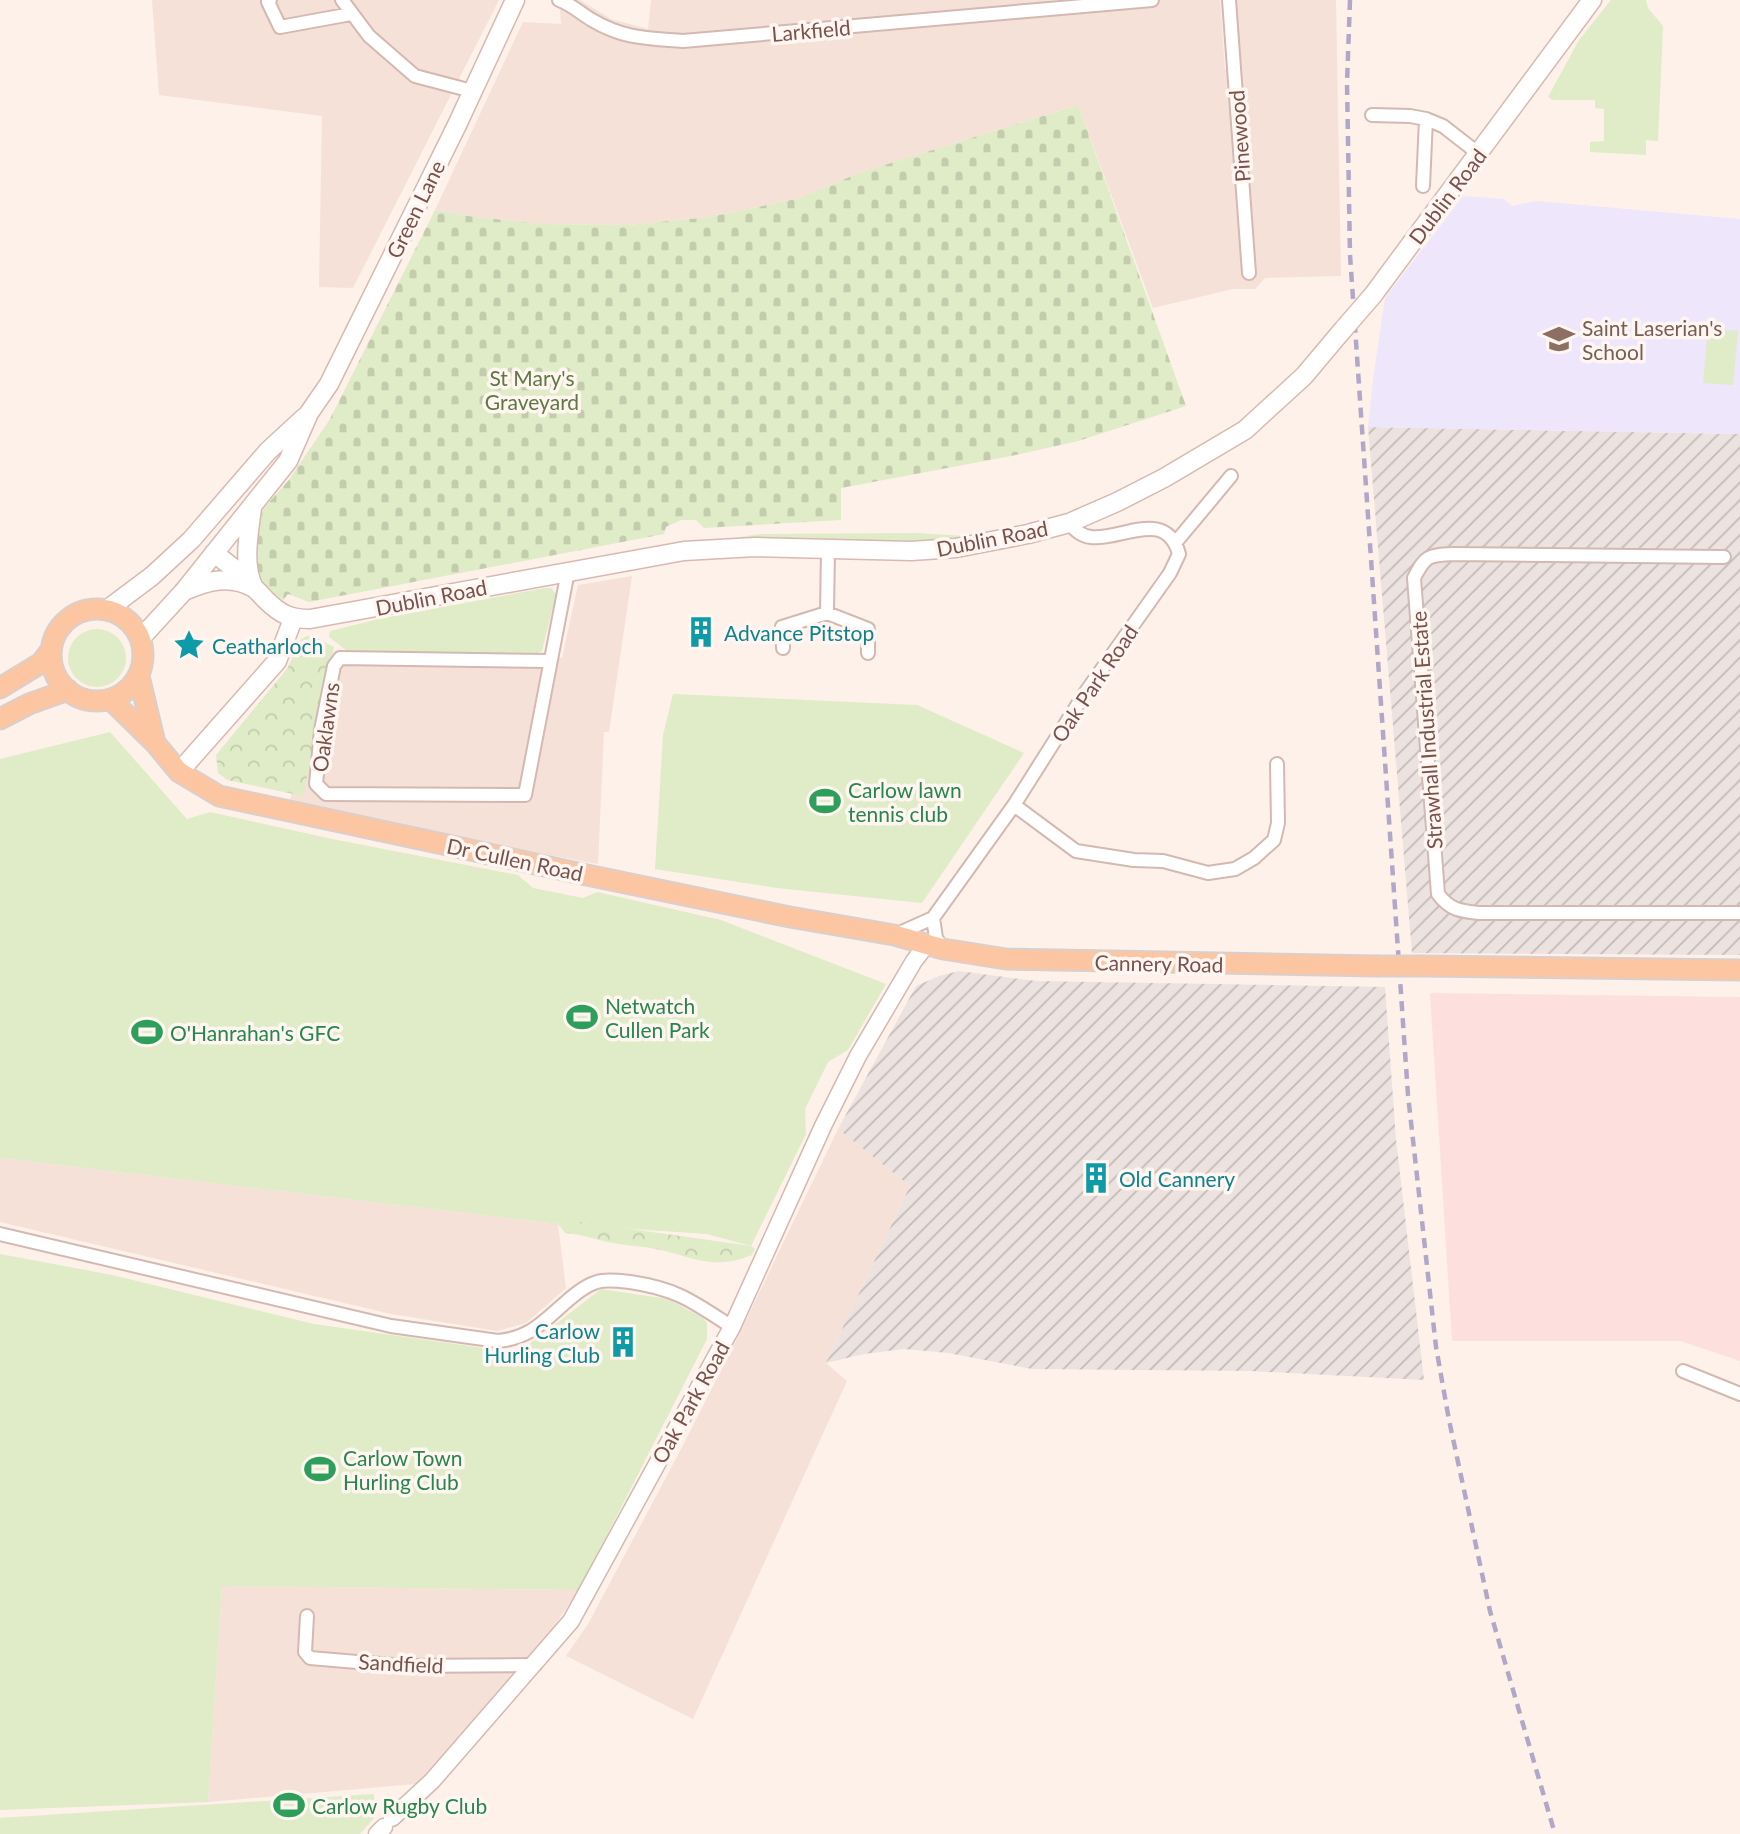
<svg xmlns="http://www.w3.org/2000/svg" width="1740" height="1834" font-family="Lato,sans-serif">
<defs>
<pattern id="industrial-furrows" width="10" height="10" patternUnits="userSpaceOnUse" patternTransform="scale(1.75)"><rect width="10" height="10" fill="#ece3e0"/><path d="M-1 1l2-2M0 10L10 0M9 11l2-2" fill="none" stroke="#c4bbb8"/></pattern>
<pattern id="forest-crowns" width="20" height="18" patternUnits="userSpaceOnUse" patternTransform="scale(1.75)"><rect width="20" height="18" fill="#dfecc7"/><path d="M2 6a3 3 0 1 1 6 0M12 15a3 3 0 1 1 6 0" fill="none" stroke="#c3ccad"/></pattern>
<pattern id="cemetery-stones" width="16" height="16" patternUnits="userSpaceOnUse" patternTransform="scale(1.75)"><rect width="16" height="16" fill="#dfecc7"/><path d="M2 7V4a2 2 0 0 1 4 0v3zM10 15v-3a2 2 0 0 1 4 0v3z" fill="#c3ccad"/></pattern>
</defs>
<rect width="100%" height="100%" fill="#fdf1ea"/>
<path fill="#f5e1d8" d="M 152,0 L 499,0 L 353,288 L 319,287 L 322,116 L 159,95 Z
M 559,0 L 580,0 L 611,19 L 648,29 L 651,0 L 1220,0 L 1225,70 L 1242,73 L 1235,0 L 1336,0 L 1341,276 L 1265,278 L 1255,289 L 1233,289 L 1153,308 L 1078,105 L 862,172 L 796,199 L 710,217 L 628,225 L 544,224 L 474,217 L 435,210 L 523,22 L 561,24 Z
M 632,576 L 609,732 L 604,732 L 598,864 L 288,806 L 337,657 L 351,654 L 562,658 L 578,585 Z
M 838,1129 L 910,1186 L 826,1363 L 847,1381 L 693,1719 L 566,1656 L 588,1624 L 678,1455 L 733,1347 Z
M 0,1158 L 558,1224 L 566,1288 L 526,1323 L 497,1331 L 391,1314 L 0,1222 Z
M 222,1586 L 579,1590 L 535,1654 L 416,1784 L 208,1802 Z"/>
<path fill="#fde0de" d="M 1430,993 L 1740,997 L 1740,1361 L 1680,1341 L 1452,1341 Z"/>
<path fill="url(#industrial-furrows)" d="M 1368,427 L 1740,434 L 1740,955 L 1412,953 Z
M 959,971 L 1036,981 L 1385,987 L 1396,1139 L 1424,1380 L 1250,1371 L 1032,1369 L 948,1353 L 904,1349 L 864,1354 L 826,1363 L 910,1186 L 838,1129 L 916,986 L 939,976 Z"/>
<path fill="#eee6fa" d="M 1463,196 L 1504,199 L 1512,206 L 1536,201 L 1740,219 L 1740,434 L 1368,427 L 1373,380 L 1385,298 Z"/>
<path fill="#dfecc7" d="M 1611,0 L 1646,0 L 1648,8 L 1663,26 L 1658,141 L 1646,140 L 1646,155 L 1590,152 L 1590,142 L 1604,141 L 1604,109 L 1595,108 L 1595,100 L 1553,100 L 1548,97 L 1579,40 Z
M 1708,328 L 1738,331 L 1733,385 L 1703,383 Z
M 916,533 L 966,536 L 967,539 L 924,543 L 714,543 L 712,541 L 761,534 Z
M 545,588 L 551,588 L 556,594 L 542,651 L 535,654 L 351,654 L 329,637 L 330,631 L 383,618 Z
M68 658a29 29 0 1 1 58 0a29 29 0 1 1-58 0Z
M 673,694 L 917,705 L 1024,753 L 922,903 L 777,888 L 655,869 L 663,735 Z
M 110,732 L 187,819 L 210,812 L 332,839 L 518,875 L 533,888 L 583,898 L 597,892 L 721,920 L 886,984 L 848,1050 L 828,1062 L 805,1109 L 806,1134 L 751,1246 L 707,1234 L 558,1224 L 0,1158 L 0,759 Z
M 0,1254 L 112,1275 L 314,1324 L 518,1353 L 601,1289 L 668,1299 L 703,1318 L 707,1323 L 707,1339 L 579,1590 L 222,1586 L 208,1802 L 0,1810 Z
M 374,1794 L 374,1818 L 360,1834 L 0,1834 L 0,1818 Z"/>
<path fill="url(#forest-crowns)" d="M 307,636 L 313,636 L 334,647 L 303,796 L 227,780 L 218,773 L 216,755 L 287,669 L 301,639 Z
M 567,1220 L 751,1246 L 755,1249 L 752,1255 C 711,1271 695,1257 656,1249 C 642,1246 627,1246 613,1243 C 596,1240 582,1234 565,1233 L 558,1224 Z"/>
<path fill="url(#cemetery-stones)" d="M 1078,105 L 1186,406 L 1078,441 L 1011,456 L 841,488 L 841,520 L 704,528 L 696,520 L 681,520 L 666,527 L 664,534 L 309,602 L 288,594 L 283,600 L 265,587 L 256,575 L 253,558 L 263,509 L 288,481 L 330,419 L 435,210 L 474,217 L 544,224 L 628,225 L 710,217 L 796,199 L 862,172 Z"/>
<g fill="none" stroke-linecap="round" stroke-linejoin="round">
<defs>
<path id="minor" d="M 270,0 L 268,2 L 280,27 L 351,14
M 342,0 L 369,36 L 415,76 L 472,91
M 559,0 C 571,4 580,13 592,20 C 624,39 647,38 683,41 L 1152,0
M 1229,0 L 1249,273
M 1372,115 L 1410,116 L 1426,119
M 1423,186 L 1426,119 L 1443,126 L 1479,154
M 1176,542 L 1231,476
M 1724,557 L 1453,554 C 1428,555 1425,556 1414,578 L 1438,894 C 1450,910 1460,911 1479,913 L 1740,913
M 827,613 L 828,550
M 783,648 L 782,627 L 827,613 L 868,629 L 868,653
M 550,661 L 340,658 L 334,666 L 321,730 L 316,784 L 326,794 L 525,795 L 568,571
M 1014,805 L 1076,851 L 1134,860 L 1163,861 L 1208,873 L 1235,869 L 1254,858 L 1274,840 L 1278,823 L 1277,764
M 933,918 L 936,938 L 943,949
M 895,935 L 933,918 L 1014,805 L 1085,693 L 1170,573 L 1179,554 C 1166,507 1120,541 1091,537 C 1081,536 1075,530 1069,523
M 0,1234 L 391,1326 L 498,1341 C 530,1338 543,1322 566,1302 C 575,1294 586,1285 597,1282 C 606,1279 621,1281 630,1282 C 677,1289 692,1301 732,1327
M 1683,1371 L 1740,1394
M 307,1616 L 305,1652 L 310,1658 L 404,1666 L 535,1665"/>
<path id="tertiary" d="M 392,1818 L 432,1781 L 571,1621 L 732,1327 L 823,1126 L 858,1056 L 914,961 L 927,944
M 377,1834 L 384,1827"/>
<path id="secondary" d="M 1373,295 L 1592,0
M 252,508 C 249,533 242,565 254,588
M 214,553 L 250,581
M 184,591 C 207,581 230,574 254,588 C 258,591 262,596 266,600 C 280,614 290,619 310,619 L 684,551 L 755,547 L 911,551 L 956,548 L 1028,534 L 1069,523 L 1117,502 L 1164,478 L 1245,430 L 1304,376 L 1341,332
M 108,609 L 152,576 L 191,540 L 268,451 L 305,417
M 141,638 L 184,591 L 288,461 L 309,413 L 329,384 L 457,125 L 515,0
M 179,772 L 277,661 L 293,619"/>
<path id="primary" d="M51 655a46 46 0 1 1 92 0a46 46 0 1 1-92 0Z
M 139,676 L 155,743
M 0,688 L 41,663 L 51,650
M 110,699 L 155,743 L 179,772 L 219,796 L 582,874 L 790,917 L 894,935 L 943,949 L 1006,959 L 1376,966
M 0,719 L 29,704 L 68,690
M 1423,966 L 1740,970"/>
</defs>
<use href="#minor" stroke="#d3b9b1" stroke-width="16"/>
<use href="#tertiary" stroke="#d3b9b1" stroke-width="19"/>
<use href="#secondary" stroke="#d8b9b1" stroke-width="21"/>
<use href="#primary" stroke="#d9cfcd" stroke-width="23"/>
<use href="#minor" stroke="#fff" stroke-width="12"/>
<use href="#tertiary" stroke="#fff" stroke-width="16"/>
<use href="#secondary" stroke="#fff" stroke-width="18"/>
<use href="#primary" stroke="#fcc6a3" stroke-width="19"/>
<path stroke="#b1a7c9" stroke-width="4.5" stroke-dasharray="10 7" stroke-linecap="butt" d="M 1350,0 L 1347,83 L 1350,255 L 1408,1095 L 1436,1347 L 1449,1420 L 1490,1611 L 1555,1834"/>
<defs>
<path id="secondary-bridge" d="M 1341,332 L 1373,295"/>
<path id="primary-bridge" d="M 1376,966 L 1423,966"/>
</defs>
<use href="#secondary-bridge" stroke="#d8b9b1" stroke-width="21" stroke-linecap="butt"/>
<use href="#primary-bridge" stroke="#d9cfcd" stroke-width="23" stroke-linecap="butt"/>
<use href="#secondary-bridge" stroke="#fff" stroke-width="18"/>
<use href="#primary-bridge" stroke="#fcc6a3" stroke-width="19"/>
</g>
<defs>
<symbol id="school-bare" viewBox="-9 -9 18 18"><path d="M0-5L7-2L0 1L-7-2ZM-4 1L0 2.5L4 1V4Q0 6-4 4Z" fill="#8d6e63" stroke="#fff6f1" stroke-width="2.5" paint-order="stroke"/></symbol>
<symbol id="building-bare" viewBox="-9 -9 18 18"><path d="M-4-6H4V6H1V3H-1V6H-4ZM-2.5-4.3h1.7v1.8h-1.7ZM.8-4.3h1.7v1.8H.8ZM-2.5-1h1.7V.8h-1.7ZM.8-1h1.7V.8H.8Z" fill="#0f9aa8" stroke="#fff6f1" stroke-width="2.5" paint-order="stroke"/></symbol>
<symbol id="sight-bare" viewBox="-9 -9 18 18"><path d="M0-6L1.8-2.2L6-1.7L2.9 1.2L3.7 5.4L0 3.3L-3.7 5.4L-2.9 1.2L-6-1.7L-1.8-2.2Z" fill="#0f9aa8" stroke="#fff6f1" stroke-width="2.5" paint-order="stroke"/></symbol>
<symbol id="stadium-bare" viewBox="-9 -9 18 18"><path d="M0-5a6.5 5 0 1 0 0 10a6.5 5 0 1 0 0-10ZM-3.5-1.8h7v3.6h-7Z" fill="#2e9e5b" stroke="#fff6f1" stroke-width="2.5" paint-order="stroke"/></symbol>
</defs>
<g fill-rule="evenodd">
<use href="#school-bare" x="1537" y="317" width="44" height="44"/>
<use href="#building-bare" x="679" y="610" width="44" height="44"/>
<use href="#sight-bare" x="167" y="623" width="44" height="44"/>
<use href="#stadium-bare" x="803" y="779" width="44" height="44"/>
<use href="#stadium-bare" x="560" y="995" width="44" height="44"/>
<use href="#stadium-bare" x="125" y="1010" width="44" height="44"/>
<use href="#building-bare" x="1074" y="1156" width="44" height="44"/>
<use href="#building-bare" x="601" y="1320" width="44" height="44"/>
<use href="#stadium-bare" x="298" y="1447" width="44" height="44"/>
<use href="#stadium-bare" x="267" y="1783" width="44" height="44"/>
</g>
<g text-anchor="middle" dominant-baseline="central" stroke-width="7" stroke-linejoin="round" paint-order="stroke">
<g font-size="21" fill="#79524c" stroke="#fff6f1">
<text transform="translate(811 30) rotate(-5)">Larkfield</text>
<text transform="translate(1239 136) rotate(-94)">Pinewood</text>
<text transform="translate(1447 196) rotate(-53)">Dublin Road</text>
<text transform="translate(415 209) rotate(-64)">Green Lane</text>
<text transform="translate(992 538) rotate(-11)">Dublin Road</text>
<text transform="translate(431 597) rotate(-11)">Dublin Road</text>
<text transform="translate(1094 683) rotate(-56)">Oak Park Road</text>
<text transform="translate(325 727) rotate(-82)">Oaklawns</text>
<text transform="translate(1426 730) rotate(-94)">Strawhall Industrial Estate</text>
<text transform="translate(515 859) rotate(12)">Dr Cullen Road</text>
<text transform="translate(1159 963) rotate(1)">Cannery Road</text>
<text transform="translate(690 1402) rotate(-61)">Oak Park Road</text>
<text transform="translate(401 1663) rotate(3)">Sandfield</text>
</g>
<g font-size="21" fill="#785e54" stroke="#fff6f1" text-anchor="start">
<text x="1582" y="327">Saint Laserian's<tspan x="1582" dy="24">School</tspan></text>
</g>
<g font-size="21" fill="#5e7941" stroke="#fff6f1">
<text x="532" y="377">St Mary's<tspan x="532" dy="24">Graveyard</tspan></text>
</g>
<g font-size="21" fill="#0d838f" stroke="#fff6f1" text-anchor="start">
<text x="724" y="632">Advance Pitstop</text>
<text x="212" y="645">Ceatharloch</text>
<text x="1119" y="1178">Old Cannery</text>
<text x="600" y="1330" text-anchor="end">Carlow<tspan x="600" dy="24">Hurling Club</tspan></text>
</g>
<g font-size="21" fill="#27864d" stroke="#fff6f1" text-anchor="start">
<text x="848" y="789">Carlow lawn<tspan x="848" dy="24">tennis club</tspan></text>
<text x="605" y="1005">Netwatch<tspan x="605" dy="24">Cullen Park</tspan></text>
<text x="170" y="1032">O'Hanrahan's GFC</text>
<text x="343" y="1457">Carlow Town<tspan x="343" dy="24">Hurling Club</tspan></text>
<text x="312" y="1805">Carlow Rugby Club</text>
</g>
</g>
</svg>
